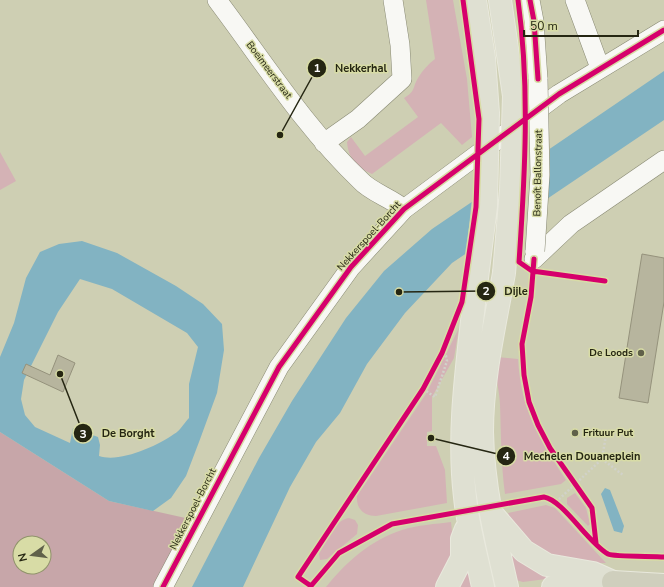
<svg xmlns="http://www.w3.org/2000/svg" width="664" height="587" font-family="'Nunito Sans',sans-serif">
<rect width="100%" height="100%" fill="#cecfb3"/>
<path fill="#d4b2b5" d="M 426,0 L 453,0 L 467,79 L 472,137 L 462,145 L 441,123 L 372,174 C 357,168 348,158 347,142 L 351,137 L 365,156 L 418,117 L 404,98 C 416,91 412,88 418,78 C 423,70 428,64 435,59 Z
M 0,152 L 16,181 L 0,190 Z
M 459,328 L 454,358 L 432,397 L 432,431 L 427,432 L 427,446 L 436,446 L 445,470 L 447,503 L 376,516 C 364,516 356,509 357,496 L 426,394 Z
M 497,357 L 518,359 C 521,410 539,439 566,480 L 561,484 L 505,494 C 501,464 501,434 500,404 C 499,385 494,377 497,357 Z
M 575,493 L 586,508 L 590,524 L 588,526 L 567,504 L 567,498 Z
M 546,505 L 555,508 L 606,563 L 566,563 L 546,557 L 514,528 L 508,513 Z
M 349,518 L 355,520 L 358,525 L 357,534 L 327,559 L 320,560 L 319,554 C 326,543 335,519 349,518 Z
M 451,522 L 454,551 L 437,587 L 326,587 C 347,561 371,540 402,530 C 417,525 436,524 451,522 Z
M 509,548 L 549,575 L 546,579 L 523,582 L 516,580 Z
M 463,569 L 471,569 L 475,587 L 454,587 Z"/>
<path fill="#c7a6a9" fill-rule="evenodd" d="M 0,432 L 109,501 L 190,519 L 153,587 L 0,587 ZM 20,543 L 44,543 L 44,567 L 20,567 Z"/>
<path fill="#82b3c2" fill-rule="evenodd" d="M 664,71 L 664,120 L 452,263 L 405,313 L 367,364 L 340,413 L 316,442 L 290,487 L 243,587 L 192,587 L 259,458 L 292,401 L 346,318 L 384,271 L 432,229 Z
M 82,241 L 117,253 L 176,286 L 203,304 L 222,324 L 224,350 L 217,393 L 199,442 L 186,476 L 171,498 L 153,511 L 109,501 L 0,432 L 0,357 L 14,323 L 26,278 L 40,252 L 59,244 ZM 80,279 L 112,289 L 187,333 L 198,347 L 189,384 L 189,418 C 184,423 180,431 174,434 C 157,446 120,463 99,456 L 100,445 L 98,437 L 73,428 L 70,443 L 35,427 L 25,415 L 21,399 L 24,380 L 58,312 Z
M 605,488 L 610,490 L 624,526 L 622,533 L 614,531 L 601,494 Z"/>
<path fill="#cecfb3" d="M 550,145 L 548,200 L 466,256 L 472,198 Z"/>
<path fill="#b7b59e" stroke="#95927c" d="M 642,254 L 664,258 L 664,302 L 648,403 L 619,398 Z
M 58,355 L 75,363 L 63,392 L 22,373 L 26,364 L 50,375 Z"/>
<g fill="none" stroke-linecap="round" stroke-linejoin="round">
<defs>
<path id="minor" d="M 217,0 C 263,61 305,128 361,181 C 371,192 391,198 404,209
M 530,0 L 534,21 L 538,79
M 575,0 L 600,68
M 324,143 L 358,119 L 402,79 L 400,45 L 393,0
M 534,259 L 571,224 L 664,160
M 163,587 L 279,367 L 351,267 L 404,209 L 559,94 L 664,30"/>
<path id="major" d="M 475,0 L 484,58 L 488,113
M 500,0 L 514,96
M 504,273 C 495,325 482,378 482,432 C 483,485 495,536 507,587
M 475,294 C 468,361 457,429 465,497 C 468,528 477,557 483,587
M 493,515 L 524,551 L 547,565 L 593,573 L 613,582
M 447,587 L 462,558 L 462,539 L 466,529
M 553,587 L 602,583"/>
<path id="highway" d="M 613,582 L 664,585"/>
</defs>
<use href="#minor" stroke="#888973" stroke-width="20"/>
<use href="#major" stroke="#e9e9dd" stroke-width="24"/>
<use href="#highway" stroke="#e9e9dd" stroke-width="24"/>
<path stroke="#d1d2c9" stroke-width="2.5" stroke-dasharray="2 2" stroke-linecap="butt" d="M 423,389 L 435,397 L 447,361 L 446,356 L 442,353
M 606,435 L 602,459 L 623,475
M 556,502 L 602,459"/>
<use href="#minor" stroke="#f8f8f4" stroke-width="19"/>
<use href="#major" stroke="#dfe0d2" stroke-width="22"/>
<use href="#highway" stroke="#cfcfbd" stroke-width="22"/>
<defs>
<path id="minor-bridge" d="M 535,251 L 540,175 L 538,79"/>
<path id="major-bridge" d="M 504,273 L 511,190 L 514,96
M 475,294 L 486,206 L 488,113"/>
</defs>
<use href="#minor-bridge" stroke="#888973" stroke-width="20" stroke-linecap="butt"/>
<use href="#major-bridge" stroke="#e9e9dd" stroke-width="24" stroke-linecap="butt"/>
<use href="#minor-bridge" stroke="#f8f8f4" stroke-width="19"/>
<use href="#major-bridge" stroke="#dfe0d2" stroke-width="22"/>
<defs>
<path id="cycleway" d="M 518,0 C 530,87 525,175 519,262 L 532,271 L 605,281
M 530,0 L 534,21 L 538,79
M 534,259 L 531,297 L 522,344 L 524,375 L 529,402 L 538,425 L 550,448 L 592,508 L 596,543
M 311,586 L 298,577 L 423,389 L 442,353 L 462,302 L 476,207 L 479,119 L 463,0
M 163,587 L 279,367 L 351,267 L 404,209 L 559,94 L 664,30
M 310,587 L 339,553 L 392,524 L 544,497 C 563,500 588,543 608,554 C 614,557 654,556 664,557"/>
</defs>
<use href="#cycleway" stroke="#d8dca6" stroke-width="8"/>
<use href="#cycleway" stroke="#d6006c" stroke-width="5"/>
</g>
<g fill="#60614a" stroke="#d8dca6" stroke-width="1.5">
<circle cx="641" cy="353" r="4"/>
<circle cx="575" cy="433" r="4"/>
</g>
<g text-anchor="middle" dominant-baseline="central" stroke-width="3" stroke-linejoin="round" paint-order="stroke">
<g font-size="10" fill="#252612" stroke="#d8dca6">
<text transform="translate(269 70) rotate(53)">Boeimeerstraat</text>
<text transform="translate(538 173) rotate(-89)">Benoît Ballonstraat</text>
<text transform="translate(369 236) rotate(-48)">Nekkerspoel-Borcht</text>
<text transform="translate(193 509) rotate(-63)">Nekkerspoel-Borcht</text>
</g>
<g font-size="10" font-weight="bold" fill="#252612" stroke="#d8dca6" text-anchor="end">
<text x="633" y="353">De Loods</text>
<text x="583" y="433" text-anchor="start">Frituur Put</text>
</g>
</g>
<path fill="none" stroke="#252612" stroke-width="1.5" d="M280 135L317 68M399 292L486 291M60 374L83 433M431 438L506 456"/>
<g fill="#252612" stroke="#d8dca6" stroke-width="1.5">
<circle cx="280" cy="135" r="4"/>
<circle cx="399" cy="292" r="4"/>
<circle cx="60" cy="374" r="4"/>
<circle cx="431" cy="438" r="4"/>
<circle cx="317" cy="68" r="10"/>
<circle cx="486" cy="291" r="10"/>
<circle cx="83" cy="433" r="10"/>
<circle cx="506" cy="456" r="10"/>
</g>
<g font-size="12" text-anchor="middle" font-weight="bold" fill="#fff">
<text x="317" y="72">1</text>
<text x="486" y="295">2</text>
<text x="83" y="438">3</text>
<text x="506" y="460">4</text>
</g>
<g font-size="11" text-anchor="middle" font-weight="bold" fill="#252612" stroke="#d8dca6" stroke-width="3" stroke-linejoin="round" paint-order="stroke">
<text x="361" y="72">Nekkerhal</text>
<text x="516" y="295">Dijle</text>
<text x="128" y="437">De Borght</text>
<text x="582" y="460">Mechelen Douaneplein</text>
</g>
<g transform="translate(32 555) rotate(256)"><circle r="19" fill="#d8dca6" stroke="#90936b"/>
<path d="M0-3L7 15L0 10L-7 15Z" fill="#60614a"/>
<text y="-6" font-size="11" font-weight="bold" text-anchor="middle" fill="#252612">N</text>
</g>
<path d="M524 30v6h114v-6" fill="none" stroke="#252612" stroke-width="2"/>
<text x="530" y="30" font-size="12" fill="#252612" stroke="#d8dca6" stroke-width="3" paint-order="stroke">50 m</text>
</svg>
